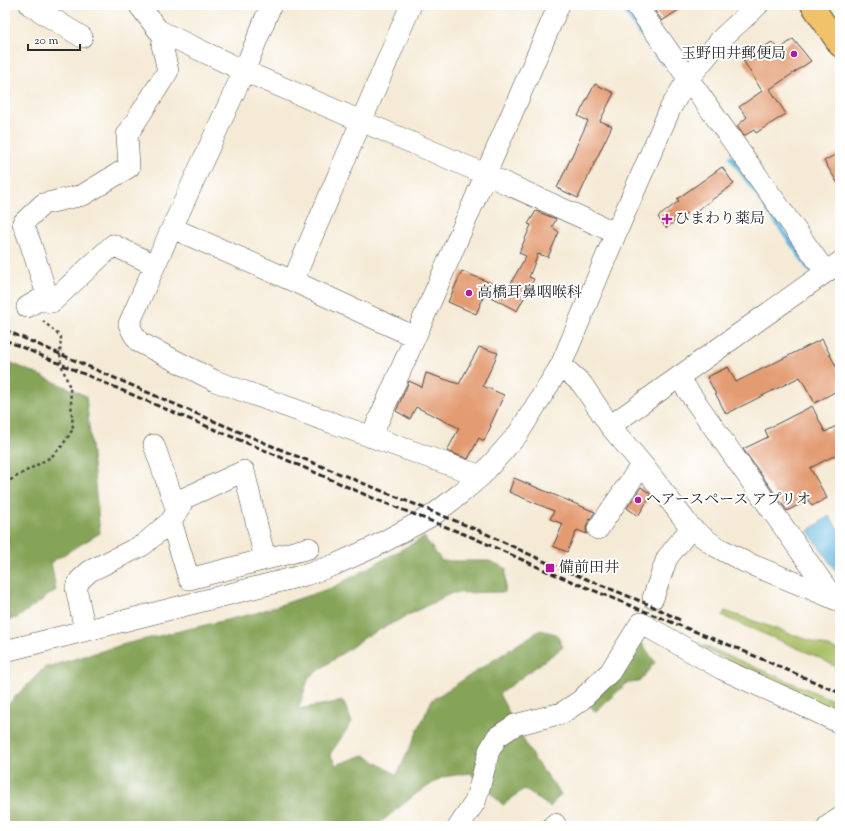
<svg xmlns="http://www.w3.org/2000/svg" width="845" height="831" font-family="'Sorts Mill Goudy','Noto Serif JP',serif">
<rect width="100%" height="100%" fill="#fff"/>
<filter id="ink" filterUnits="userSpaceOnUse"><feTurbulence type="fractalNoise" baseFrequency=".025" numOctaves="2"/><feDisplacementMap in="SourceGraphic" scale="8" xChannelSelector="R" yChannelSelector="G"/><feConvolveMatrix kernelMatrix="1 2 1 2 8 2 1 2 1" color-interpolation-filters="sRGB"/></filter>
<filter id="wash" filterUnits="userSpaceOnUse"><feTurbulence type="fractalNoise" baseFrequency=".012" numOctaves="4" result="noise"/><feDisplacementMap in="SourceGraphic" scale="16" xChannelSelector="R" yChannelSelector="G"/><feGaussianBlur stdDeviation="0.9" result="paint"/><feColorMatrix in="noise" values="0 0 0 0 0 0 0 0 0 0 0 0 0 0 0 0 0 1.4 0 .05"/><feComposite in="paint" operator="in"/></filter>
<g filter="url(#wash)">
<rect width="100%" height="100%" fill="#f5ead5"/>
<path fill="#a8bd62" stroke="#6a7446" d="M 725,611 L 840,651 L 840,669 L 818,657 L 722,616 Z
M 674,633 L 840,703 L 840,719 Z"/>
<path fill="#86a458" stroke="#586842" d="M 5,360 L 86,396 L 100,533 L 51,562 L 56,590 L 17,618 L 5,620 Z
M 424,537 L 442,561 L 489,561 L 506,568 L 505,592 L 452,593 L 367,636 L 309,677 L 298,709 L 343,701 L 352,722 L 330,754 L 336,765 L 364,755 L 397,775 L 432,700 L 540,630 L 556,634 L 563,647 L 499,694 L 534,759 L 561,794 L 550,807 L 524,789 L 503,805 L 470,773 L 443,777 L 417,793 L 376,826 L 5,826 L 5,707 L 44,668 L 129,643 L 256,613 L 334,587 Z
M 636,635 L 655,662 L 639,682 L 627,683 L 595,712 L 587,701 Z"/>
<path fill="#64b8e0" stroke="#487286" d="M 829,516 L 840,532 L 840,577 L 808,531 Z"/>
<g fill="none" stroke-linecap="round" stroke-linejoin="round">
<path stroke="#64b8e0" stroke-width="5" d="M 621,5 L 663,63
M 731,157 L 810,270 L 816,271"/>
</g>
<g id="blocks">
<path fill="#e39b72" d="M 651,5 L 686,5 L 662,21 Z
M 793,39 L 811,61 L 770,89 L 786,114 L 756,133 L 754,130 L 744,136 L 737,126 L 747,117 L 739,107 L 762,91 L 743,60 L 772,42 L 779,50 Z
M 595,84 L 614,93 L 600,121 L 612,126 L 578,198 L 557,188 L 588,121 L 578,116 Z
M 840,152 L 840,187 L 824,161 Z
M 722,167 L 734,184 L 689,216 L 686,213 L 666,228 L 658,217 L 679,201 L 677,199 Z
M 536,211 L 556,219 L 552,227 L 559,232 L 548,257 L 538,254 L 529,277 L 534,279 L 517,311 L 485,294 L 476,314 L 448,302 L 462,271 L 507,290 L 526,256 L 519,253 L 531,225 L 528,224 Z
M 822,339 L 840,374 L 840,389 L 815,403 L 800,377 L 726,414 L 707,377 L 728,367 L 736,382 Z
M 479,347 L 498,353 L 483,386 L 504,395 L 490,426 L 491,426 L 484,441 L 479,438 L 468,459 L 447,451 L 459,428 L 416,407 L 410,419 L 396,411 L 409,381 L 422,387 L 426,373 L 459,384 Z
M 812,406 L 825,432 L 840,424 L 840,453 L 810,468 L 827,498 L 812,506 L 808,500 L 787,511 L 743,449 L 768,437 L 765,430 Z
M 514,478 L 595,512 L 588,522 L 586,528 L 587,534 L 577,530 L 567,552 L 553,546 L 563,524 L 550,519 L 554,511 L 509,492 Z
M 641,487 L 649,493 L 651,495 L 638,516 L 627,508 Z"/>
</g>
</g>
<g filter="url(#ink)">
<use href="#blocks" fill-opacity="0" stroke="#494844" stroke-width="1"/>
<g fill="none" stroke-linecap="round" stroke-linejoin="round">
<defs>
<path id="minor" d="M 30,5 L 82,37
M 139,5 L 158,30 L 168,35 L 244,71 L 485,174 L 616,233
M 271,5 L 244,71 L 155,265 L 129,324 L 133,333 L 139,342 L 215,381 L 481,476
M 636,5 L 822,267 L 826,271
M 172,228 L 293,281 L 415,337
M 293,281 L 411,5
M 49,301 L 31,245 L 23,223 L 43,204 L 83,195 L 129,167 L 127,135 L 168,71 L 162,45 L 168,35
M 27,307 L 39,300 L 52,302 L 113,245 L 155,265
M 561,365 L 582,384 L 610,426 L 642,464 L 691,528 L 715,546 L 745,562 L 840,601
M 679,378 L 834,599
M 610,426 L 840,262
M 371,437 C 435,294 496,149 559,5
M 154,445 L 177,511
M 171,521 L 189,579 L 309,548
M 598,529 L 642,464
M 653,598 L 667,558 L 691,528
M 85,631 L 76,588 L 80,580 L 90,571 L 143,545 L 171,521 L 185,498 L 244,471 L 265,559
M 5,651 L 309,574 L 334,565 L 374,547 L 433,515 L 460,494 L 481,476 L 518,434 L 561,365 L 616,233 L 671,107 L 688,79 L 722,38 L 758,5
M 459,826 L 475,802 L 480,785 L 489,751 L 497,737 L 515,725 L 562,713 L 580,701 L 610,672 L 638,627 L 641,623 L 722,669 L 793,701 L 840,723
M 553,826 L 555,824
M 828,826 L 840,818"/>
<path id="major" d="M 812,5 L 840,46"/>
</defs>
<use href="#minor" stroke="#494844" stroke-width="22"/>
<use href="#major" stroke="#494844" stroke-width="24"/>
<path stroke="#494844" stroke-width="2.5" stroke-dasharray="3 3" stroke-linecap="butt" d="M 5,483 L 51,457 L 62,446 L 73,429 L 70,388 L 61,364 L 60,354 L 61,337 L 43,321"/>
<use href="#minor" stroke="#fff" stroke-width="21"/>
<use href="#major" stroke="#f2c26a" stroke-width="22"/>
<path stroke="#2b2b2b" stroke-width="3" stroke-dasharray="6 3" stroke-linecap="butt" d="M 5,330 L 172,403 L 272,446 L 480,531 L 552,565 L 650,605 L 680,620
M 5,340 L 170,411 L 271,453 L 375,499 L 474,538 L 549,572 L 646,612 L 734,647 L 840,693"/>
</g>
</g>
<g fill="#b5179e" stroke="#fff" stroke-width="1.5">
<circle cx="794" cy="54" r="4"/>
<path d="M665 213h4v4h4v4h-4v4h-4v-4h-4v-4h4z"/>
<circle cx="469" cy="293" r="4"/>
<circle cx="638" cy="500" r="4"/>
<rect x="545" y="563" width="10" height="10" rx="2"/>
</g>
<g text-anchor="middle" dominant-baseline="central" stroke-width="4" stroke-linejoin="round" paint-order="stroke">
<g font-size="15" fill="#2b2b2b" stroke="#fff" text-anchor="start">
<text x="786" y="54" text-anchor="end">玉野田井郵便局</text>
<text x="675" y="219">ひまわり薬局</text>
<text x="477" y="293">高橋耳鼻咽喉科</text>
<text x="646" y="500">ヘアースペース アプリオ</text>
<text x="559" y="568">備前田井</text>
</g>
</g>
<rect width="845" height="831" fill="none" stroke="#fff" stroke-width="20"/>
<path d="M28 44v6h52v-6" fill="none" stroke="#2b2b2b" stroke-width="2"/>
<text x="34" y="44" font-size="12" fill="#2b2b2b" stroke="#ffffff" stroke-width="3" paint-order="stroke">20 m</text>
</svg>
